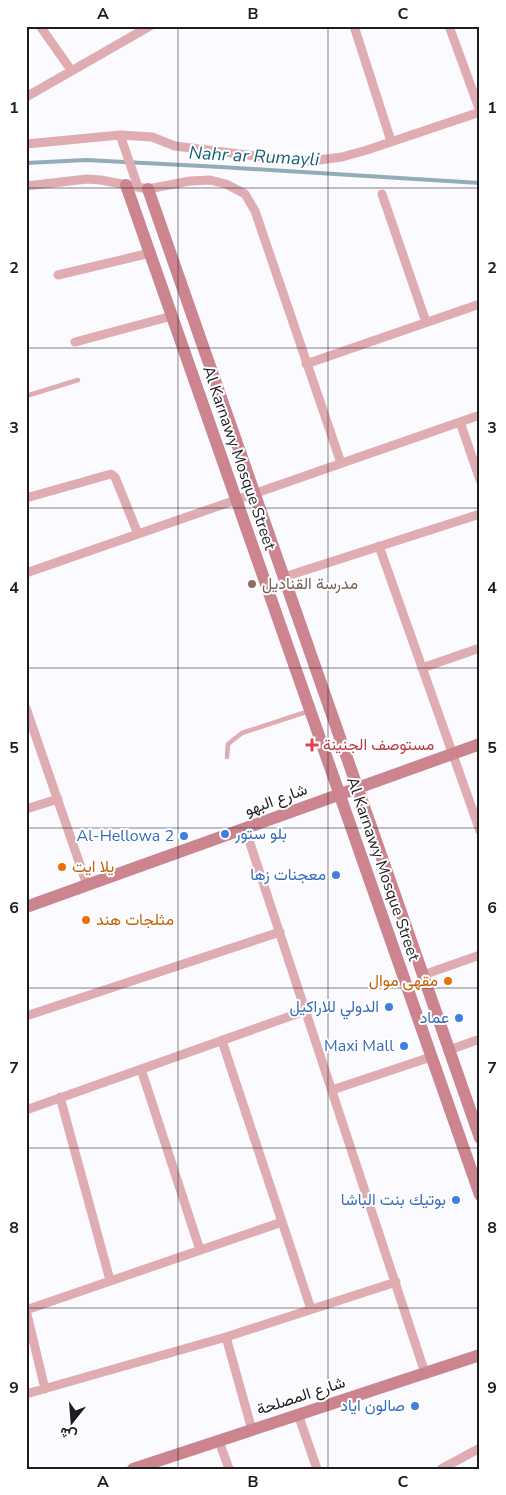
<svg xmlns="http://www.w3.org/2000/svg" width="506" height="1495" font-family="'Nunito Sans',Vazirmatn,sans-serif">
<rect width="100%" height="100%" fill="#fafaff"/>
<g fill="none" stroke-linecap="round" stroke-linejoin="round">
<path stroke="#94acb8" stroke-width="4" d="M 26,163 L 86,160 L 221,167 L 480,183"/>
<path stroke="#deacb1" stroke-width="4.5" d="M 26,396 L 78,380
M 227,757 L 228,744 L 242,733 L 309,711"/>
<path stroke="#deacb1" stroke-width="9" d="M 40,26 L 71,70
M 354,26 L 391,141
M 449,26 L 480,111
M 26,97 L 150,26
M 120,135 L 138,187
M 26,144 L 120,135 L 152,137 L 175,146 L 279,159 L 311,161 L 342,157 L 367,150 L 480,112
M 26,186 L 87,179 L 101,180 L 148,189 L 190,181 L 210,180 L 226,184 L 245,194 L 255,211 L 341,463
M 382,194 L 426,322
M 58,275 L 150,253
M 75,342 L 172,316
M 306,364 L 480,304
M 460,422 L 480,480
M 26,498 L 111,474 L 115,477 L 138,534
M 379,546 L 480,831
M 26,573 L 480,415
M 284,577 L 480,514
M 422,668 L 480,648
M 26,708 L 87,885
M 26,809 L 58,799
M 245,828 L 425,1373
M 423,975 L 480,955
M 26,1016 L 280,932
M 222,1041 L 311,1309
M 449,1050 L 480,1039
M 141,1069 L 200,1250
M 332,1090 L 431,1057
M 60,1097 L 110,1280
M 26,1110 L 305,1011
M 26,1310 L 282,1222
M 26,1310 L 45,1389
M 226,1337 L 252,1430
M 26,1394 L 226,1337 L 396,1282
M 298,1414 L 317,1469
M 219,1441 L 229,1469
M 441,1469 L 480,1448"/>
<path stroke="#cc858e" stroke-width="12" d="M 126,185 L 480,1195
M 148,189 L 480,1138
M 26,907 L 480,744
M 133,1469 L 480,1355"/>
</g>
<path fill="none" stroke="#1d1d21" stroke-width="1" stroke-opacity="0.55" d="M 178,26 L 178,1469M 328,26 L 328,1469M 26,188 L 480,188M 26,348 L 480,348M 26,508 L 480,508M 26,668 L 480,668M 26,828 L 480,828M 26,988 L 480,988M 26,1148 L 480,1148M 26,1308 L 480,1308"/>
<circle fill="#8d6e63" stroke="#fff" stroke-width="2" cx="252" cy="584" r="5"/>
<path fill="#e0444e" stroke="#fff" stroke-width="2" d="M309.5 737.5h5v5h5v5h-5v5h-5v-5h-5v-5h5z"/>
<g fill="#3f7fe0" stroke="#fff" stroke-width="2">
<circle cx="225" cy="834" r="5"/>
<circle cx="184" cy="836" r="5"/>
<circle cx="336" cy="875" r="5"/>
<circle cx="389" cy="1007" r="5"/>
<circle cx="459" cy="1018" r="5"/>
<circle cx="404" cy="1046" r="5"/>
<circle cx="456" cy="1200" r="5"/>
<circle cx="415" cy="1406" r="5"/>
</g>
<g fill="#e8710a" stroke="#fff" stroke-width="2">
<circle cx="62" cy="867" r="5"/>
<circle cx="86" cy="920" r="5"/>
<circle cx="448" cy="981" r="5"/>
</g>
<g text-anchor="middle" dominant-baseline="central" stroke-width="4" stroke-linejoin="round" paint-order="stroke">
<g font-size="16" fill="#1d1d21" stroke="#fff">
<text transform="translate(239 458) rotate(71)">Al Karnawy Mosque Street</text>
<text transform="translate(276 800) rotate(-20)">شارع البهو</text>
<text transform="translate(383 869) rotate(71)">Al Karnawy Mosque Street</text>
<text transform="translate(301 1396) rotate(-18)">شارع المصلحة</text>
</g>
<g font-size="16" fill="#785e54" stroke="#fff" text-anchor="start">
<text x="262" y="584">مدرسة القناديل</text>
</g>
<g font-size="16" fill="#be3a42" stroke="#fff" text-anchor="start">
<text x="323" y="745">مستوصف الجنينة</text>
</g>
<g font-size="16" fill="#366cbe" stroke="#fff" text-anchor="end">
<text x="235" y="834" text-anchor="start">بلو ستور</text>
<text x="174" y="836">Al-Hellowa 2</text>
<text x="326" y="875">معجنات زها</text>
<text x="379" y="1007">الدولي للاراكيل</text>
<text x="449" y="1018">عماد</text>
<text x="394" y="1046">Maxi Mall</text>
<text x="446" y="1200">بوتيك بنت الباشا</text>
<text x="405" y="1406">صالون اياد</text>
</g>
<g font-size="16" fill="#c56008" stroke="#fff" text-anchor="start">
<text x="72" y="867">يلا ايت</text>
<text x="96" y="920">مثلجات هند</text>
<text x="438" y="981" text-anchor="end">مقهى موال</text>
</g>
<g font-size="18" font-style="italic" fill="#18607a" stroke="#fff">
<text transform="translate(254 156) rotate(3)">Nahr ar Rumayli</text>
</g>
</g>
<rect width="506" height="1495" fill="none" stroke="#ffffff" stroke-width="55"/>
<g transform="translate(72 1422) rotate(197)" stroke="#ffffff" stroke-width="4" paint-order="stroke">
<path d="M0-4L9 19L0 12L-9 19Z" fill="#1d1d21"/>
<text y="-8" font-size="14" font-weight="bold" text-anchor="middle" fill="#1d1d21">ش</text>
</g>
<rect x="28" y="28" width="450" height="1440" fill="none" stroke="#1d1d21" stroke-width="2"/>
<g font-size="16" text-anchor="middle" font-weight="bold" fill="#1d1d21">
<text x="103" y="19">A</text>
<text x="253" y="19">B</text>
<text x="403" y="19">C</text>
<text x="14" y="113">1</text>
<text x="492" y="113">1</text>
<text x="14" y="273">2</text>
<text x="492" y="273">2</text>
<text x="14" y="433">3</text>
<text x="492" y="433">3</text>
<text x="14" y="593">4</text>
<text x="492" y="593">4</text>
<text x="14" y="753">5</text>
<text x="492" y="753">5</text>
<text x="14" y="913">6</text>
<text x="492" y="913">6</text>
<text x="14" y="1073">7</text>
<text x="492" y="1073">7</text>
<text x="14" y="1233">8</text>
<text x="492" y="1233">8</text>
<text x="14" y="1393">9</text>
<text x="492" y="1393">9</text>
<text x="103" y="1487">A</text>
<text x="253" y="1487">B</text>
<text x="403" y="1487">C</text>
</g>
</svg>
